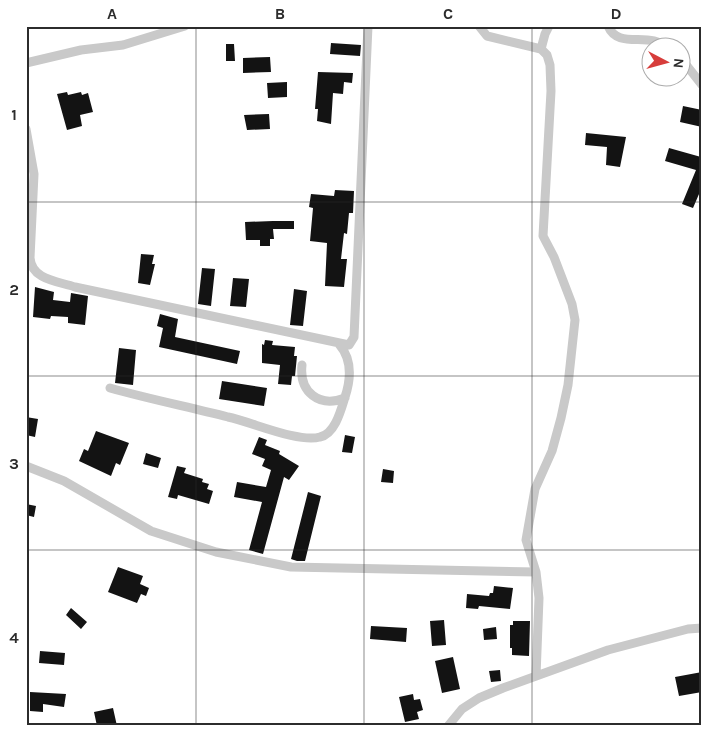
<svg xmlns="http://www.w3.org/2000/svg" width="728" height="752" font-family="Karla,sans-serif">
<rect width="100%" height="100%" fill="#fff"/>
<path fill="#131313" d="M 331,43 L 361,45 L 360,56 L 330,54 Z
M 226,44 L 234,44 L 235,61 L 226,61 Z
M 270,57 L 271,72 L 243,73 L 243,58 Z
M 318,72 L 353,73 L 352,83 L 344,82 L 343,94 L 333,93 L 331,124 L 317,121 L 318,109 L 315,109 Z
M 287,82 L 287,97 L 268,98 L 267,83 Z
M 67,92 L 68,95 L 81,92 L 82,95 L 88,93 L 93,112 L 80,115 L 82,126 L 67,130 L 57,94 Z
M 683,106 L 702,110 L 702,127 L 680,122 Z
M 269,114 L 270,129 L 247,130 L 244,115 Z
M 586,133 L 626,137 L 620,167 L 606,165 L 607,147 L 585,145 Z
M 669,148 L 701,157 L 702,156 L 702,187 L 693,208 L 682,204 L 696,170 L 665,161 Z
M 335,190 L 354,191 L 353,213 L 349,213 L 347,234 L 344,233 L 341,259 L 347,259 L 344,287 L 325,286 L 327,243 L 310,241 L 313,208 L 309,207 L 311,194 L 334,196 Z
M 273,221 L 294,221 L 294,229 L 273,229 L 274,239 L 270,239 L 270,246 L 260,246 L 260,240 L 246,240 L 245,222 Z
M 141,254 L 154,255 L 152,264 L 155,264 L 150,285 L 138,283 Z
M 202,268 L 215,269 L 211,306 L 198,304 Z
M 233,278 L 249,279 L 246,307 L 230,306 Z
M 35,287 L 54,292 L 53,300 L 70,302 L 71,293 L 88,296 L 85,325 L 68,323 L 68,317 L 51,316 L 50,319 L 33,317 Z
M 294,289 L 307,291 L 303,326 L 290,325 Z
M 160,314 L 178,319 L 175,337 L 240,351 L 237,364 L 159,347 L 163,328 L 157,326 Z
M 265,340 L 273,341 L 272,345 L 295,347 L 294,356 L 297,356 L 295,376 L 292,376 L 291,385 L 278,384 L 280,365 L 262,363 L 262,344 L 264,345 Z
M 119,348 L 136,350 L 133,385 L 115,383 Z
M 222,381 L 267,388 L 264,406 L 219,399 Z
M 26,417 L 38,419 L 35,437 L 26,435 Z
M 96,431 L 129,443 L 120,465 L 116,463 L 111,476 L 79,461 L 84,449 L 88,451 Z
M 345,435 L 355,437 L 352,453 L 342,452 Z
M 259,437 L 267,440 L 265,445 L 280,451 L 279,454 L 299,466 L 289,480 L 284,477 L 263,554 L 249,550 L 262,502 L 234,497 L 237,482 L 266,487 L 271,470 L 262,466 L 265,459 L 252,454 Z
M 146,453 L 161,458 L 158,468 L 143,464 Z
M 177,466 L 186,468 L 184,473 L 203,479 L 202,482 L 209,484 L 207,489 L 213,491 L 209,504 L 178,495 L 177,499 L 168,497 Z
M 383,469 L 394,471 L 393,483 L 381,482 Z
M 308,492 L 321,496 L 305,561 L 297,561 L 291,559 Z
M 26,504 L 36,506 L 34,517 L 26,515 Z
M 118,567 L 143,576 L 140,584 L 149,588 L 146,596 L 141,594 L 137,603 L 108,592 Z
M 494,586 L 513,588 L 510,609 L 479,606 L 478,609 L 466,608 L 467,594 L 489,596 L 490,593 L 493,593 Z
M 71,608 L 87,622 L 81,629 L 66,615 Z
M 444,620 L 446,645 L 432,646 L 430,621 Z
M 513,621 L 530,621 L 529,656 L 512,655 L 512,648 L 510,648 L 510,625 L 513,625 Z
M 371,626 L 407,628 L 406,642 L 370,639 Z
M 496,627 L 497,639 L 484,640 L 483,629 Z
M 40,651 L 65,653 L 64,665 L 39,663 Z
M 453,657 L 460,689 L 442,693 L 435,661 Z
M 500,670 L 501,681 L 491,682 L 489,671 Z
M 702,672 L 702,692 L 679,696 L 675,677 Z
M 30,692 L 66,694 L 64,707 L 43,704 L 43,712 L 30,711 Z
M 413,694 L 414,700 L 420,699 L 423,710 L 417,712 L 419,719 L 405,722 L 399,697 Z
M 113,708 L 117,726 L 97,726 L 94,712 Z"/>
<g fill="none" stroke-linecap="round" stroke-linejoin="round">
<path stroke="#c9c9c9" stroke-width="9" d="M 479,26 L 487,36 L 541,49 L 547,55 L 550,65 L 551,91 L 543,236 L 554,257 L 572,304 L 575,320 L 568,385 L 561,418 L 552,451 L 535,489 L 526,540 L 536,572 L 539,598 L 536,676
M 608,26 C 616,45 637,37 654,41 C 658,42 664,45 668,48
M 541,49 L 545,34 L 549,26
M 680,57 L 702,85
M 26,63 L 81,50 L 123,45 L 185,26
M 26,129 L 34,174 L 30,258 C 32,280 57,281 75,287 L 349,345 L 354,337 L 368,26
M 302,365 C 299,392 319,408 345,398
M 110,388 C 149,399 189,407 228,417 C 252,422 298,443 320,437 C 335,434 341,410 345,397 C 351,379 352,359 339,344
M 26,466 L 64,481 L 151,531 L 216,552 L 291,567 L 536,572
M 448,726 L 462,709 L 479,698 L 503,688 L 608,650 L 688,629 L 702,628"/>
</g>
<path fill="none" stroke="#2c2c2c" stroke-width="1" stroke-opacity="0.55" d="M 196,26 L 196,726M 364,26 L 364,726M 532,26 L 532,726M 26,202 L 702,202M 26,376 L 702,376M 26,550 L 702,550"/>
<rect width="728" height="752" fill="none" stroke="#ffffff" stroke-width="55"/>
<g transform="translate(666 62) rotate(96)"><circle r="24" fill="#ffffff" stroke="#ababab"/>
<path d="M0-4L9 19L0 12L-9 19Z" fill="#d73d3b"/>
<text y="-8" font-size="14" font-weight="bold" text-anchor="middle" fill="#2c2c2c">N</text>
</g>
<rect x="28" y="28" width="672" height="696" fill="none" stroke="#2c2c2c" stroke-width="2"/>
<g font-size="16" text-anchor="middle" font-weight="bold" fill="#2c2c2c">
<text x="112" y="19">A</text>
<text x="280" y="19">B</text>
<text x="448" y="19">C</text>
<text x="616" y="19">D</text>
<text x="14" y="120">1</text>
<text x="14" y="295">2</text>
<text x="14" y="469">3</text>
<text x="14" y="643">4</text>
</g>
</svg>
